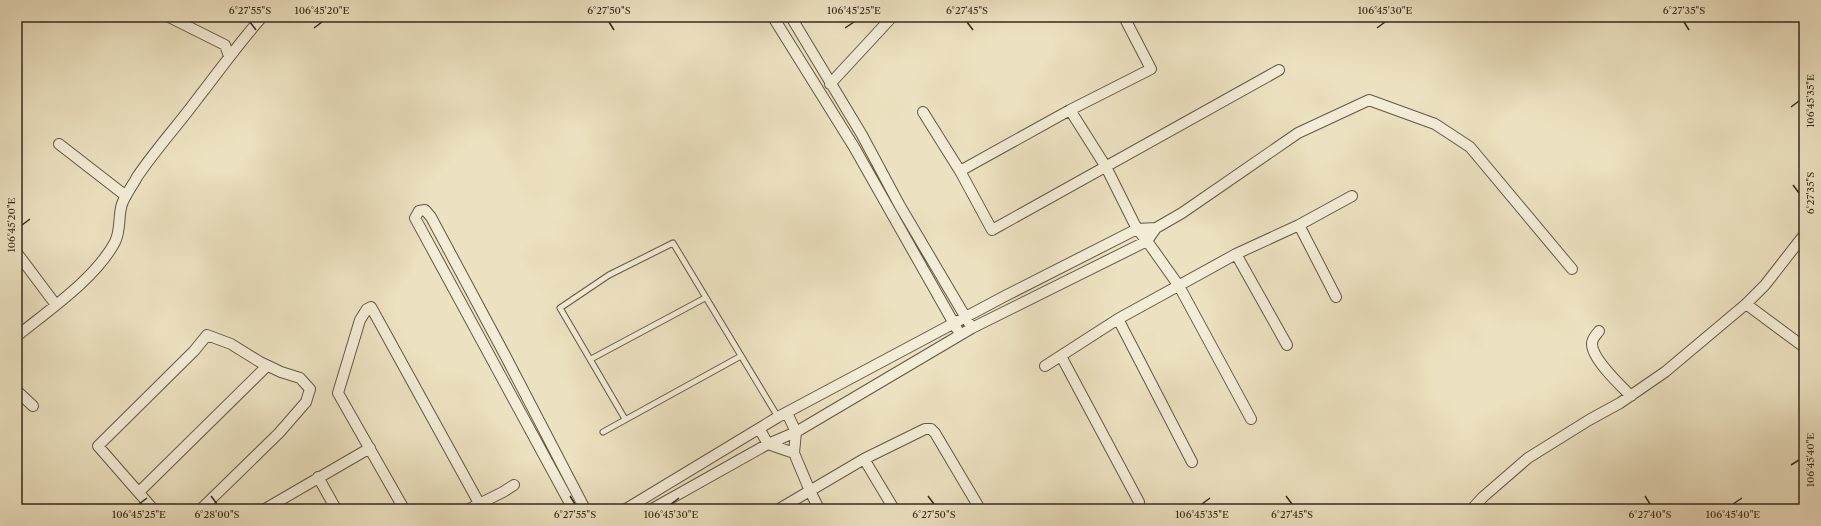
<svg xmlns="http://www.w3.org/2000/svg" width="1821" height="526" font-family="'Libre Caslon Text',serif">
<rect width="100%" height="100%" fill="#ece1c0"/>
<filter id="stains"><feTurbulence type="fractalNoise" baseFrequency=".005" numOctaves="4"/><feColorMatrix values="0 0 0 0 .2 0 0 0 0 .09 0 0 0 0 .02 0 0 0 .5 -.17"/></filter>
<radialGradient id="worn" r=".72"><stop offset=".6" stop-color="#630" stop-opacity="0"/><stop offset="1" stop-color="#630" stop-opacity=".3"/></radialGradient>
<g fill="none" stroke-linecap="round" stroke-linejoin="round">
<defs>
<path id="lane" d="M 591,359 L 705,298
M 625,419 L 560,308 L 609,275 L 673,243 L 778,417
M 603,432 L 741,356"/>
<path id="street" d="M 169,17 L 225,45 L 229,56
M 773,17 L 854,147 L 957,329
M 791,17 L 862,135 L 900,206 L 969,323
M 830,84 L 892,17
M 1070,110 L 1106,167 L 1137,229 L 1147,241 L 1179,286 L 1251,419
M 923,112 L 960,171 L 992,230 L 1279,70
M 59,144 L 126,196
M 960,171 L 1070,110 L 1151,69 L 1124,17
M 1299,225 L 1352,196
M 1156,228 L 1182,213 L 1298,133 L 1369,100 L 1435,124 L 1470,147 L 1572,269
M 17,253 L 56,305
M 1236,254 L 1287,345
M 1746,304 L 1804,347
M 1118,319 L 1192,462
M 1599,331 C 1596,335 1592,338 1592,344 C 1592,359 1620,385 1631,396
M 17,336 C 49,310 96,278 115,242 C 121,230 118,216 122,204 C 125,195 133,185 137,177 C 156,149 178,125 198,98 C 219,71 239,43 262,17
M 1061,356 L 1139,502
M 1045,366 L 1118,319 L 1236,254 L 1299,225 L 1336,297
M 17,391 L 33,406
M 787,413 L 796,432 L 794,453 L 810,491 L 819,509
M 760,430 L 768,444 L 794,453
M 864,459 L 894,509
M 318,477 L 336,509
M 139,492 L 267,366
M 153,509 L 98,446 L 194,351 L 207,335 L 231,344 L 260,362 L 281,372 L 300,378 L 310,389 L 306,402 L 279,433 L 201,509
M 265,509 L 370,448
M 404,509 L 338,393 L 360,320 L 367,309 L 371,307 L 479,503
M 469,509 L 503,492 L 514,485
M 573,509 L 415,218 L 419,211 L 425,210 L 431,217 L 506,357 L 585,509
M 626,509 L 778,417 L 1005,296 L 1137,229 L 1156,228 L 1147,241 L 972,328 L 796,432 L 768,444 L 652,509
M 779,509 L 864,459 L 925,429 L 931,429 L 935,433 L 980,509
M 1472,509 L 1483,497 L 1528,458 L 1589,420 L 1620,403 L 1665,372 L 1746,304 L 1765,285 L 1804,235"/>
</defs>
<use href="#lane" stroke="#635846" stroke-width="7"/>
<use href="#street" stroke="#635846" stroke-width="12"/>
<use href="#lane" stroke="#f3ecd6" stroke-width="5"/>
<use href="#street" stroke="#f3ecd6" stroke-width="10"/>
</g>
<path fill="none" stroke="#352a1d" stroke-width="1.5" d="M 250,22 L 256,30M 609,22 L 614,30M 967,22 L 973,30M 1684,22 L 1689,30M 314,28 L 322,22M 845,28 L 854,22M 1377,28 L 1385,22M 1791,107 L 1799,101M 1793,185 L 1799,193M 22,225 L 30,219M 1791,465 L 1799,460M 211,496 L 217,504M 570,496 L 575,504M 928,496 L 934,504M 1286,496 L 1292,504M 1645,496 L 1650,504M 139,504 L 147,498M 671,504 L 679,498M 1202,504 L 1210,498M 1733,504 L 1742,498"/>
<rect width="1821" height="526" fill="none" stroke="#ece1c0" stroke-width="44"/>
<rect x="22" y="22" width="1777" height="482" fill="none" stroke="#352a1d" stroke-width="1.5"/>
<g font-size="10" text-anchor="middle" fill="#352a1d">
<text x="250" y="14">6°27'55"S</text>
<text x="322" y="14">106°45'20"E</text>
<text x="609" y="14">6°27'50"S</text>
<text x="854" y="14">106°45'25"E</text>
<text x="967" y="14">6°27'45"S</text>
<text x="1385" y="14">106°45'30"E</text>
<text x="1684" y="14">6°27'35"S</text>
<text transform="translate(1810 101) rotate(-90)" y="4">106°45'35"E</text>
<text transform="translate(1810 193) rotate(-90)" y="4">6°27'35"S</text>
<text transform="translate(11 225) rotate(-90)" y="4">106°45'20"E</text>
<text transform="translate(1810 460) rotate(-90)" y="4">106°45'40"E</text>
<text x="139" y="518">106°45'25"E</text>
<text x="217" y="518">6°28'00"S</text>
<text x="575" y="518">6°27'55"S</text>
<text x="671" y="518">106°45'30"E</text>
<text x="934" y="518">6°27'50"S</text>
<text x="1202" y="518">106°45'35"E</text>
<text x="1292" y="518">6°27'45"S</text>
<text x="1650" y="518">6°27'40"S</text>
<text x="1733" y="518">106°45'40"E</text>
</g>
<rect width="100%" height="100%" filter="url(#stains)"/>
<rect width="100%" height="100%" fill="url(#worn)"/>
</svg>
